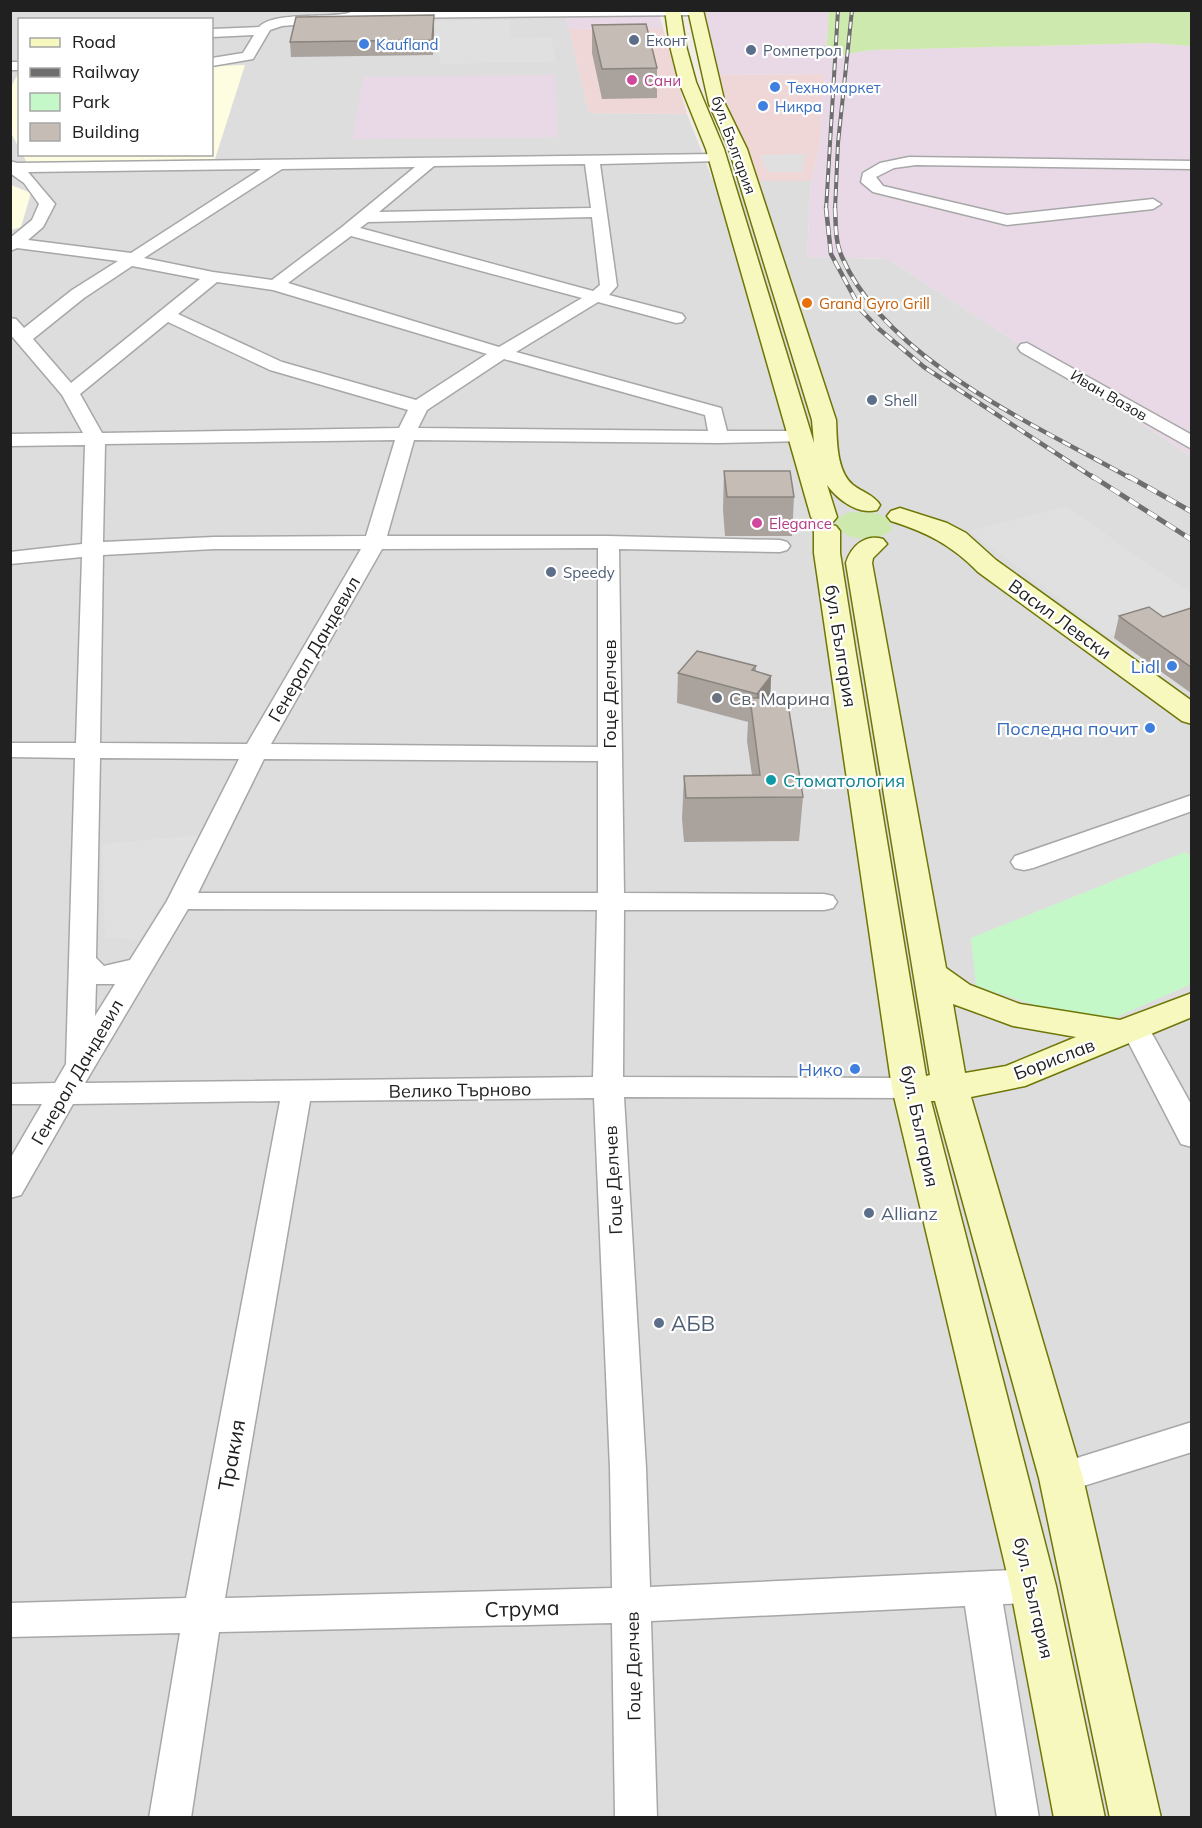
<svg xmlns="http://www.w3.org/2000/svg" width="1202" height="1828" font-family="Mulish,sans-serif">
<rect width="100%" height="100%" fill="#f0ede7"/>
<path fill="#dedddd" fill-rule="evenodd" d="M 11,11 L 565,11 L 589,113 L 687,114 L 713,181 L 811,181 L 807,257 L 888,259 L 1191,456 L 1191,1817 L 11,1818 ZM 20,20 L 212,20 L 212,154 L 20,154 Z"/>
<path fill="#f0d7d7" d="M 663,28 L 687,114 L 589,113 L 569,29 Z
M 825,74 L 819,148 L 811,181 L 756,181 L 717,75 Z"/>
<path fill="#e9d9e7" d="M 565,11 L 658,11 L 663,28 L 569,29 Z
M 701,11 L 829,11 L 826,57 L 872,50 L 1151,43 L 1191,46 L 1191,456 L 888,259 L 807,257 L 811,181 L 819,148 L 824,74 L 717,75 Z
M 555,75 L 558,137 L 352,139 L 364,77 Z"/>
<path fill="#fefde2" d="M 245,65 L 215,159 L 27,163 L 23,155 L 212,154 L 212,66 Z
M 19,72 L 19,148 L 10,131 L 11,87 Z
M 11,185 L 31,193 L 21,227 L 11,230 Z"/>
<path fill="#cde9ae" d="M 829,11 L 1191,11 L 1191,46 L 1151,43 L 872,50 L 826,57 Z
M 850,512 L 877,513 L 890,520 L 892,529 C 880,543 841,543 836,522 L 838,518 Z"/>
<path fill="#c5f8c8" d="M 1185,852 L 1191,857 L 1191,984 L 1110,1020 L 1044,1008 L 976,986 L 971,938 Z"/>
<path fill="#e0e0e0" d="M 510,19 L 510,38 L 551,37 L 556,62 L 440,64 L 434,21 Z
M 805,154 L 802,172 L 768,172 L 760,155 Z
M 1066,507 L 1191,593 L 1191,611 L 1108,636 L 970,531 Z
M 203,835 L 140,940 L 105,937 L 102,844 Z"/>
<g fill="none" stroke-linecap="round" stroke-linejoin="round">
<defs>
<path id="street" d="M 355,10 L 701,10 L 701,11 L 695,15 L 375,18 L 282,26 L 270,30 L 253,59 L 212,66 L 212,58 L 243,53 L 254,35 L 212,37 L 212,29 L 259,27 C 276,9 341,21 355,10 Z
M 10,62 L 20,62 L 20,70 L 10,70 Z
M 717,154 L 724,158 L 722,161 L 600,164 L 617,286 L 609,295 L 682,314 L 685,318 L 682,322 L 676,323 L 598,302 L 516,352 L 721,408 L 727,431 L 800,431 L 807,433 L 810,437 L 807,441 L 719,443 L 414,440 L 387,536 L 608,536 L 780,540 L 787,542 L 790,546 L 787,550 L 780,552 L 619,549 L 624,893 L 824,894 L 833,896 L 837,902 L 833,908 L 824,910 L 624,910 L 623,1077 L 910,1078 L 921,1081 L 925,1088 L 921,1095 L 910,1098 L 624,1097 L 646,1468 L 650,1587 L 1033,1569 L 1046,1574 L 1052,1586 L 1046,1598 L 1033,1603 L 1003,1604 L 1039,1818 L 997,1818 L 965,1606 L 651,1621 L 657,1818 L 615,1818 L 612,1623 L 219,1632 L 191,1818 L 149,1818 L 180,1633 L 10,1637 L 10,1603 L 186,1598 L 280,1101 L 73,1104 L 21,1195 L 10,1198 L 10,1159 L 42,1104 L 10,1104 L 10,1084 L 55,1083 L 66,1064 L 75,758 L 10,757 L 10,743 L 76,743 L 82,557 L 10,564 L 10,552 L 82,544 L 85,445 L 10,446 L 10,434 L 83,433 L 62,395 L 10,334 L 10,318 L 16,319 L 24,328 L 72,290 L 118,261 L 17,248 L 10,251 L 10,238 L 32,220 L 39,204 L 24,183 L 10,173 L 10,161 L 17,163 ZM 585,164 L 591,208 L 379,212 L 434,166 ZM 415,167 L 342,227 L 272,280 L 213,272 L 144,258 L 282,169 ZM 261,169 L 131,253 L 28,240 L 43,227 L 55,204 L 28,172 ZM 592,217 L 600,285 L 593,291 L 360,228 L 368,222 ZM 351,236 L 582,298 L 499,347 L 288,283 ZM 132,266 L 200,279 L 71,383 L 33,339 L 84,298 ZM 217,282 L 273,290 L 487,354 L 416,400 L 282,362 L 178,314 ZM 168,322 L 270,370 L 408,410 L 399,428 L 102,433 L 80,394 ZM 504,359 L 705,415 L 708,431 L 418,428 L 427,410 ZM 395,440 L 366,536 L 214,537 L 103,542 L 105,444 ZM 598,548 L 598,747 L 271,744 L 382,549 ZM 214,549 L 361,549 L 247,744 L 100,743 L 103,555 ZM 100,758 L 239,759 L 167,901 L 130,960 L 104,966 L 96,958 ZM 264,759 L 598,761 L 598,893 L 198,893 ZM 188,909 L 597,910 L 593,1077 L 85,1083 ZM 96,984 L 115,984 L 95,1016 ZM 594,1098 L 610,1468 L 612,1588 L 225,1598 L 310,1101 Z
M 909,157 L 1192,161 L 1192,169 L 916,165 L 894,168 L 876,177 L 883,186 L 1007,215 L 1153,199 L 1161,204 L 1153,209 L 1007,225 L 873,192 L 861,182 L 863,173 L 880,163 Z
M 1027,343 L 1192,435 L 1192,449 L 1021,352 L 1018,348 L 1021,344 Z
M 1192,795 L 1192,811 L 1033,868 L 1024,870 L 1015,868 L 1011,862 L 1015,856 Z
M 1135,1018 L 1145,1021 L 1192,1106 L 1192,1147 L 1181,1144 L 1121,1028 L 1125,1021 Z
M 1192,1422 L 1192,1452 L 1061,1493 L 1048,1489 L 1043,1478 L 1048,1467 Z"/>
<path id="secondary" d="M 665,10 L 680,10 L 686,46 L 696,82 L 724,149 L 814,443 L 812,420 L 729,149 L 709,104 L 688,10 L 703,10 L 725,104 L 747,149 L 836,420 C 837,440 836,471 853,485 C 862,492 874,495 880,505 L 877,510 C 858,515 838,500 827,485 L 837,517 L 833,522 L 828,524 L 836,526 L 840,531 L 840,553 L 856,654 L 926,1076 L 930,1075 L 846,563 C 851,546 865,534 883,539 L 887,544 L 873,558 L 872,563 L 946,968 L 970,985 L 1020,1004 L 1120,1020 L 1192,993 L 1192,1017 L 1025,1086 L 971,1097 L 1083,1478 L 1161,1818 L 1110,1818 L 1039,1478 L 935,1101 L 931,1101 L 1056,1586 L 1105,1818 L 1054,1818 L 1010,1586 L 892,1088 L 814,553 L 814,531 L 818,526 L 823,524 L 815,522 L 811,517 L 706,149 L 679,82 L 670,46 ZM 953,1004 L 1013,1026 L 1076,1037 L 1006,1066 L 965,1073 Z
M 900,508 L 947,523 L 966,533 L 996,560 L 1192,701 L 1192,724 L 1182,721 L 978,572 C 952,545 926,532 891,521 L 887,516 L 891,511 Z"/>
</defs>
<use href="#street" stroke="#a7a7a7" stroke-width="3"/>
<use href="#secondary" stroke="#6e7607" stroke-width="3"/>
<use href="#street" fill="#fff" fill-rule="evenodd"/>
<use href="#secondary" fill="#f7f8bd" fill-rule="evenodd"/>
<defs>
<path id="rail-far2" d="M 826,210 L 838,10
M 835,210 L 838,143 L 852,10"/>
<path id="rail-far1" d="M 826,208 L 831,254 L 861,310 L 879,329 L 924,367 L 1094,478
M 835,208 C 836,225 835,242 842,257 C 887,361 1036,425 1130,478"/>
<path id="rail" d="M 1092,476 L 1192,540
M 1128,476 L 1192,512"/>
</defs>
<use href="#rail-far2" stroke="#6e6e6e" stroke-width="4"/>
<use href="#rail-far1" stroke="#6e6e6e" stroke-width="4.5"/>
<use href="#rail" stroke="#6e6e6e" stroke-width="5"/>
<use href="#rail-far2" stroke="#fff" stroke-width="2" stroke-dasharray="7" stroke-linecap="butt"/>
<use href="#rail-far1" stroke="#fff" stroke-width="3" stroke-dasharray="9" stroke-linecap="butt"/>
<use href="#rail" stroke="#fff" stroke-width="4" stroke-dasharray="11" stroke-linecap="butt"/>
</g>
<path fill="#a9a29d" d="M 434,15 L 434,30 L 433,55 L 291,57 L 290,42 Z
M 592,25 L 657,68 L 657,98 L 602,99 L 592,53 Z
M 724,471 L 794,497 L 792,536 L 725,536 L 723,510 Z
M 1191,608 L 1191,693 L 1114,638 L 1119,616 L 1163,617 Z
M 756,666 L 756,671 L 771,676 L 770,698 L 803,797 L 799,841 L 684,842 L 682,819 L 684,776 L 752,775 L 747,741 L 748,722 L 677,703 L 678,673 Z"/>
<path fill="#8a847f" d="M 434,15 L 434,30 L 433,55 L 432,40 Z
M 771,676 L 770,705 L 755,724 L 757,694 Z"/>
<path fill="#c5bcb6" stroke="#8a847f" stroke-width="1.5" d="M 434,15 L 432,40 L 290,42 L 296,17 Z
M 646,24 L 657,68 L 602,69 L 592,25 Z
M 724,471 L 790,471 L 794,497 L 727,497 Z
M 1149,607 L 1163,617 L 1191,608 L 1191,667 L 1119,616 Z
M 697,651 L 756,666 L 752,670 L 771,676 L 757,694 L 678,673 Z
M 750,698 L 787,698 L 803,797 L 686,798 L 684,776 L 760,775 Z"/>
<g fill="#5c6f8a" stroke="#fff" stroke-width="2">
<circle cx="634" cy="40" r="6"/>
<circle cx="751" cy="50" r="6"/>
<circle cx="872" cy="400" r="6"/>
<circle cx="551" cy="572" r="6"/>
<circle cx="869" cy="1213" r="6"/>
<circle cx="659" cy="1323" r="6"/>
</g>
<g fill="#3f7fe0" stroke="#fff" stroke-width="2">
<circle cx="364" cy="44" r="6"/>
<circle cx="775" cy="87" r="6"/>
<circle cx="763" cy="106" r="6"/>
<circle cx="1172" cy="666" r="6"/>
<circle cx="1150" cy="728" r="6"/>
<circle cx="855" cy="1069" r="6"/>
</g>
<g fill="#d1479c" stroke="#fff" stroke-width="2">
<circle cx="632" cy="80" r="6"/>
<circle cx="757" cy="523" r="6"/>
</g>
<circle fill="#e8710a" stroke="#fff" stroke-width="2" cx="807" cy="303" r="6"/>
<circle fill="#6b7280" stroke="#fff" stroke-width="2" cx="717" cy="698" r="6"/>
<circle fill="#0f9aa8" stroke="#fff" stroke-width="2" cx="771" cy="780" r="6"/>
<g text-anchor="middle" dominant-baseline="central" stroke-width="4.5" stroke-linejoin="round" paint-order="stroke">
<g font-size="15" fill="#4e5e75" stroke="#fff" text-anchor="start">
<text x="646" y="40">Еконт</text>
<text x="763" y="50">Ромпетрол</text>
<text x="884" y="400">Shell</text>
<text x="563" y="572">Speedy</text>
</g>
<g font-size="15" fill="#366cbe" stroke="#fff" text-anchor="start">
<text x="376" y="44">Kaufland</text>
<text x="787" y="87">Техномаркет</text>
<text x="775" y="106">Никра</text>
</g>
<g font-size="15" fill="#b23c85" stroke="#fff" text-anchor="start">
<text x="644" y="80">Сани</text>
<text x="769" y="523">Elegance</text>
</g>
<g font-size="15" fill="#202020" stroke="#fff">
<text transform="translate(734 145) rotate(70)">бул. България</text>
<text transform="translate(1109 395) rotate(30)">Иван Вазов</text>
</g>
<g font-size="15" fill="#c56008" stroke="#fff" text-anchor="start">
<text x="819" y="303">Grand Gyro Grill</text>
</g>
<g font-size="18" fill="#202020" stroke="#fff">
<text transform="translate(1060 619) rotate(36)">Васил Левски</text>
<text transform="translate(841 646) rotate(81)">бул. България</text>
<text transform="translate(314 649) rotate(-60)">Генерал Дандевил</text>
<text transform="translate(609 694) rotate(-90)">Гоце Делчев</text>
<text transform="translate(1054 1059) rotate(-21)">Борислав</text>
<text transform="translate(77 1072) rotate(-60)">Генерал Дандевил</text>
<text transform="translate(460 1090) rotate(-1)">Велико Търново</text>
<text transform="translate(920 1126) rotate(78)">бул. България</text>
<text transform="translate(613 1180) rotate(-93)">Гоце Делчев</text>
<text transform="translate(1034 1598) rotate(77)">бул. България</text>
<text transform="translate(633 1666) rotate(-91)">Гоце Делчев</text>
</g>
<g font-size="18" fill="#366cbe" stroke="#fff" text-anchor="end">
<text x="1160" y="666">Lidl</text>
<text x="1138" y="728">Последна почит</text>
<text x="843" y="1069">Нико</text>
</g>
<g font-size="18" fill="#5b616d" stroke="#fff" text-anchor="start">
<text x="729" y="698">Св. Марина</text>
</g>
<g font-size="18" fill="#0d838f" stroke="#fff" text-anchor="start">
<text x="783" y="780">Стоматология</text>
</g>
<g font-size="18" fill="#4e5e75" stroke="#fff" text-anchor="start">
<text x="881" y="1213">Allianz</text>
</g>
<g font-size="21" fill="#4e5e75" stroke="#fff" text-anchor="start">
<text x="671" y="1323">АБВ</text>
</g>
<g font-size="21" fill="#202020" stroke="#fff">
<text transform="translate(231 1455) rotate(-80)">Тракия</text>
<text transform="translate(522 1608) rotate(-2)">Струма</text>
</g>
</g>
<rect width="1202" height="1828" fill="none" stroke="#202020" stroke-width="24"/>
<rect x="18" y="18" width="195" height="138" fill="#ffffff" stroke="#a6a6a6" stroke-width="1.5"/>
<rect x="30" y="38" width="30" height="9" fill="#f7f8bd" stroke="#a6a6a6" stroke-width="1.5"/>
<text x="72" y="48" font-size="18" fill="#202020">Road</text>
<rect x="30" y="68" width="30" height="9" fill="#6e6e6e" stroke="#a6a6a6" stroke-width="1.5"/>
<text x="72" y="78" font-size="18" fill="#202020">Railway</text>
<rect x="30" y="93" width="30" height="18" fill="#c5f8c8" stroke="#a6a6a6" stroke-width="1.5"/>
<text x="72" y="108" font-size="18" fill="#202020">Park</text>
<rect x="30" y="123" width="30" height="18" fill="#c5bcb6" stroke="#a6a6a6" stroke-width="1.5"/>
<text x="72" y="138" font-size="18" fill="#202020">Building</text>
</svg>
